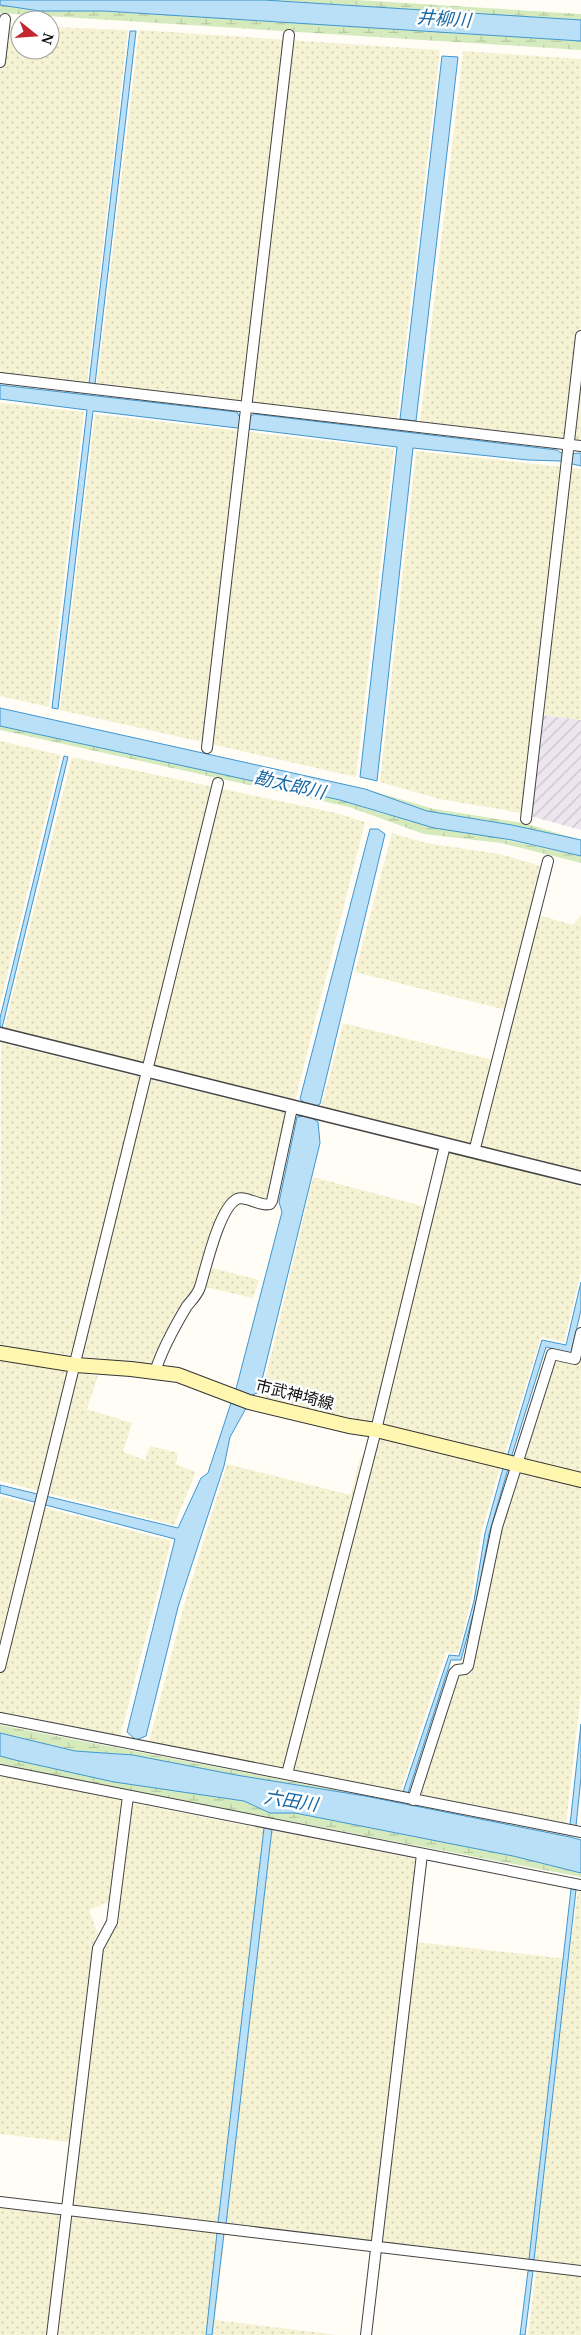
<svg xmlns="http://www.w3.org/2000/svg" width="581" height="2335" font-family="'Noto Serif','Noto Sans JP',serif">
<defs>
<pattern id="industrial-furrows" width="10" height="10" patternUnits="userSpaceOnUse" patternTransform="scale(1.25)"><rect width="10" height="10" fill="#eee6ef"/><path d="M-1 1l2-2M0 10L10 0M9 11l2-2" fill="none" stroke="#cbc4cc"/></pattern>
<pattern id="farmland-dots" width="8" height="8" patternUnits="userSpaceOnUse" patternTransform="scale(1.25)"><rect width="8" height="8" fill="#f6f3d4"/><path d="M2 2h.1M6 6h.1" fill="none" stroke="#d2cfb5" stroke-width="1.8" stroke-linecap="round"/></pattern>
<pattern id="wetland-marsh" width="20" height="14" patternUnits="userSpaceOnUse" patternTransform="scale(1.25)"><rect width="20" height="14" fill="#d5ebbd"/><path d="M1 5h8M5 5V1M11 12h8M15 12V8" fill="none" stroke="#b6c8a1"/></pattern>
</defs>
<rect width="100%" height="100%" fill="#fffdf5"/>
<path fill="url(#industrial-furrows)" d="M 542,715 L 581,720 L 581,830 L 530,816 Z"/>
<path fill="url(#farmland-dots)" d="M 0,25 L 20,26 L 20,50 L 50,50 L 50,27 L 128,30 L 87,383 L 0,373 Z
M 139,30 L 440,50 L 397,420 L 97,384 Z
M 463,51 L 581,59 L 581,441 L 420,422 Z
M 0,403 L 84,412 L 49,707 L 0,696 Z
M 95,414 L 394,449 L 356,777 L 60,710 Z
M 416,451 L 581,469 L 581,720 L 533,714 L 521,813 L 439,799 L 380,782 Z
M 0,741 L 61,755 L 0,1005 Z
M 72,757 L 336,813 L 365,822 L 295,1101 L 4,1029 Z
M 392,833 L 426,843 L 500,854 L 541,866 L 531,913 L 573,925 L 581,915 L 581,1171 L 321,1108 L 343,1023 L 493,1060 L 506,1010 L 355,972 Z
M 1,1043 L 287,1113 L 268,1200 L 236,1195 L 216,1219 L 202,1265 L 259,1280 L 253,1298 L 196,1285 L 151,1365 L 0,1346 Z
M 441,1149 L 581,1187 L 581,1272 L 564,1342 L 541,1337 L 504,1456 L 261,1398 L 313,1177 L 426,1207 Z
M 581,1349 L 581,1473 L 524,1460 L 554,1358 L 578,1363 Z
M 0,1360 L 98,1376 L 87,1409 L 132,1423 L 123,1452 L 145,1460 L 150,1446 L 178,1453 L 176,1464 L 196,1472 L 174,1525 L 0,1481 Z
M 379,1438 L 500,1467 L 481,1535 L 471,1601 L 458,1653 L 446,1652 L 400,1793 L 149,1742 L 183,1609 L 227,1464 L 351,1495 L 360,1458 Z
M 519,1472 L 581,1487 L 581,1693 L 566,1824 L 421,1796 L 458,1675 L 471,1675 L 503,1522 Z
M 0,1496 L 171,1541 L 120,1737 L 0,1714 Z
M 0,1776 L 122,1799 L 111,1901 L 89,1910 L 98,1934 L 93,1944 L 69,2142 L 0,2134 Z
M 132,1803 L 416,1859 L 407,1941 L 569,1959 L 578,1889 L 581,1890 L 581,2265 L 72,2205 L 102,1951 L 117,1924 Z
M 0,2208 L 61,2215 L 47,2335 L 0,2335 Z
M 71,2217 L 225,2233 L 215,2320 L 338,2335 L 58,2335 Z
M 536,2271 L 581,2276 L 581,2335 L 528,2335 Z"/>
<path fill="url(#wetland-marsh)" d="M 264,0 L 358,0 L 581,14 L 581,20 Z
M 0,5 L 40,11 L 104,11 L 581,41 L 581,50 L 0,13 Z
M 0,726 L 340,800 L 381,813 L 581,856 L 581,863 L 501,843 L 424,834 L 349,807 L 0,730 Z
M 365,789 L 434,809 L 523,823 L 581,840 L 512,825 L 427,811 Z
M 0,1725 L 365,1796 L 236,1775 L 133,1755 L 75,1751 L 0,1733 Z
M 0,1756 L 114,1782 L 244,1801 L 270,1813 L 295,1813 L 513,1856 L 581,1873 L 581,1877 L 0,1766 Z"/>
<path fill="#b9e0f7" stroke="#3f96cf" d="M 0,0 L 264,0 L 581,20 L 581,41 L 104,11 L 40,11 L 0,5 Z
M 130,31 L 136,31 L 95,384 L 89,383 Z
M 442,56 L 458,57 L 416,421 L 400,419 Z
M 0,385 L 237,412 L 239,416 L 250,417 L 254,414 L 557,450 C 565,457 572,453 581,453 L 581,466 L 560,461 L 528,460 L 413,448 L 377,781 L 360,777 L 397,447 L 249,429 L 248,427 L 237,428 L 93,411 L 58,709 L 52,708 L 87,410 L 0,399 Z
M 0,708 L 365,789 L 427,811 L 512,825 L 581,840 L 581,856 L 512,840 L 434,828 L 340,800 L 0,726 Z
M 64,756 L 68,757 L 2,1028 L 0,1028 L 0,1018 Z
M 370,829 L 378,829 L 385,834 L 320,1104 L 314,1107 L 312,1118 L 318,1122 L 320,1143 L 259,1392 L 248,1397 L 245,1410 L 230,1437 L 224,1466 L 178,1607 L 146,1736 L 136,1740 L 127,1732 L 175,1539 L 0,1493 L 0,1485 L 178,1528 L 201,1478 L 208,1473 L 231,1403 L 236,1401 L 238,1394 L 236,1389 L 282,1212 L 279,1202 L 297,1117 L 305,1116 L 307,1105 L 300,1099 Z
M 581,1282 L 581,1310 L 571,1353 L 546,1347 L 511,1458 L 507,1457 L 542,1340 L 566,1345 Z
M 503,1468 L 508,1469 L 489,1534 L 476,1604 L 461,1660 L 451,1660 L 408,1793 L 403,1792 L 449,1655 L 459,1656 L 474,1601 L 485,1533 Z
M 581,1724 L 581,1777 L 576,1826 L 570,1825 Z
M 0,1733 L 75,1751 L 133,1755 L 236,1775 L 365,1796 L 570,1837 L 581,1840 L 581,1873 L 513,1856 L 295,1813 L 270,1813 L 244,1801 L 114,1782 L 15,1760 L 0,1756 Z
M 264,1828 L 272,1829 L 226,2224 L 218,2223 Z
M 571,1889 L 576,1890 L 534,2260 L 529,2259 Z
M 217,2233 L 224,2233 L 212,2335 L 206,2335 Z
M 528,2271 L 533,2271 L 525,2335 L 520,2335 Z"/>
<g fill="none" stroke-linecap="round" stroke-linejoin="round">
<defs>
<path id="minor" d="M 0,62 L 5,19
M 0,378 L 581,446
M 207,748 L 289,35
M 526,819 L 581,336
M 474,1152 L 548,861
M 155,1372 C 162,1349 175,1326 187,1306 C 192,1300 198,1294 200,1287 C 206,1268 219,1208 237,1199 C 246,1195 260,1207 270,1204 L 272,1201 L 292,1108
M 0,1667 L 218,783
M 0,1718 L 581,1832
M 0,1770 L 581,1885
M 287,1774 L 376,1430 L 445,1145
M 413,1800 L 454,1673 L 457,1670 L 465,1669 L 468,1666 L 497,1527 L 552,1354 L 575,1359 L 581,1333
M 0,2202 L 581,2271
M 52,2335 L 98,1948 L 112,1922 L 128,1796
M 366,2335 L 422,1854"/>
<path id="tertiary" d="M 0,1034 L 581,1178"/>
<path id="secondary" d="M 0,1353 L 76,1365 L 131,1369 L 178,1375 L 249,1402 L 349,1426 L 376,1430 L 581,1480"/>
</defs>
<use href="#minor" stroke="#444" stroke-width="12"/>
<use href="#tertiary" stroke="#444" stroke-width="15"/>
<use href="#secondary" stroke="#333" stroke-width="16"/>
<use href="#minor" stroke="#fff" stroke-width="10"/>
<use href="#tertiary" stroke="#fff" stroke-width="12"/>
<use href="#secondary" stroke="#fff6b0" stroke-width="14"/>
</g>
<g text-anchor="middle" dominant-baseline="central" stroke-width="5" stroke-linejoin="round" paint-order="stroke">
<g font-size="16" fill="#111" stroke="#fff">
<text transform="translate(295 1394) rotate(14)">市武神埼線</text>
</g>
<g font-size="18" font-style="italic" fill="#1768a6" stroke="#fff">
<text transform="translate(444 18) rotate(4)">井柳川</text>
<text transform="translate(290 784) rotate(13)">勘太郎川</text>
<text transform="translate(291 1800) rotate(9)">六田川</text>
</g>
</g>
<g transform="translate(35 35) rotate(107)"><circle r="24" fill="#ffffff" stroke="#a0a0a0"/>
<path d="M0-4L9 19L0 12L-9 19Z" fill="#c4262e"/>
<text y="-8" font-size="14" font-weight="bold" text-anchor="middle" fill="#111111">N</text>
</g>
</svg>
